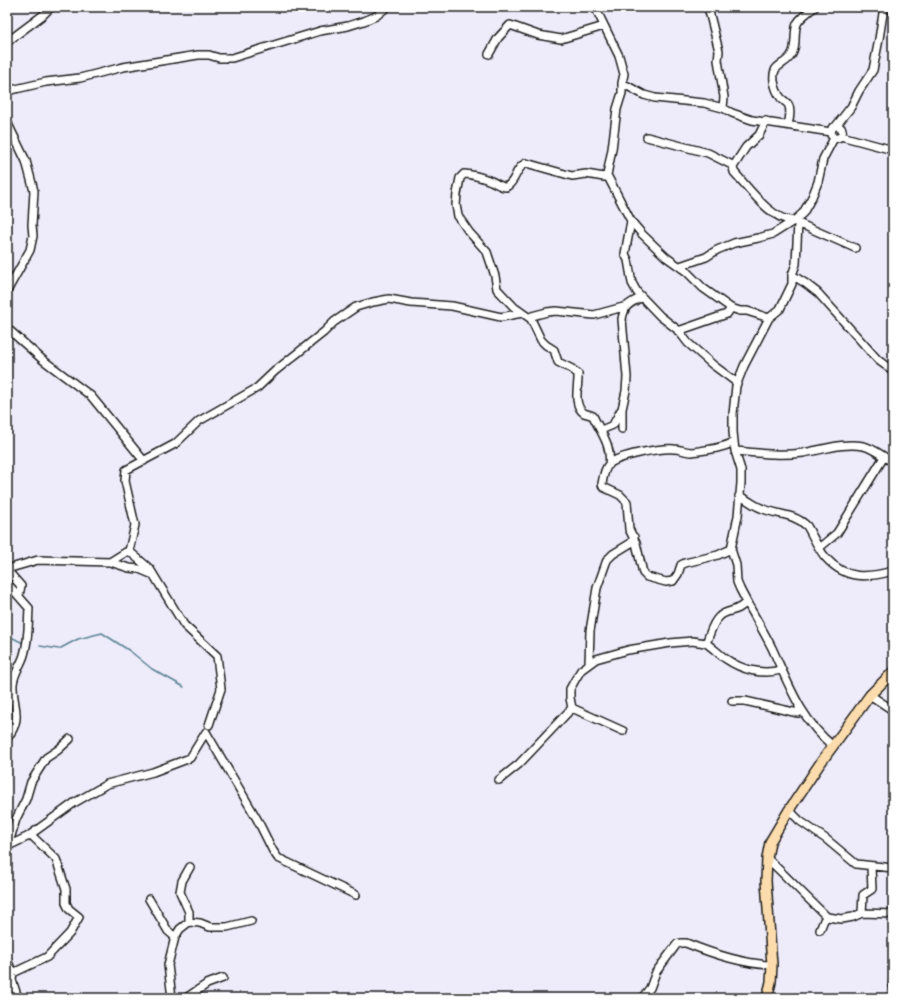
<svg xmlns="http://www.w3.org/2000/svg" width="900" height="1005" font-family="'Comic Neue',sans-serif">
<rect width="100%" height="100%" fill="#eeebfa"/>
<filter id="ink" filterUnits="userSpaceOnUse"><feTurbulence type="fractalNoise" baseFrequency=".025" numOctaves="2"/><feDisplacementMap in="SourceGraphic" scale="8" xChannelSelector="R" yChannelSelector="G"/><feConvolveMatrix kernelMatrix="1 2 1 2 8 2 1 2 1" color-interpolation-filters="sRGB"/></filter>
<g filter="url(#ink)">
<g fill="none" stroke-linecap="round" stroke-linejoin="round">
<path stroke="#5a8495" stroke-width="1.5" d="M 7,635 L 25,644
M 40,646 L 59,649 L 78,639 L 102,633 L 130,651 L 152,669 L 184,687"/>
<defs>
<path id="minor" d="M 595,7 L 619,56 L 624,74 L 622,83 L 644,95 L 655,98 L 704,103 L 723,108 L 732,113 L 752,120 L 831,132
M 708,7 L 719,51 L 718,60 L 724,97 L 723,108
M 886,7 L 893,9
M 7,42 L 43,15 L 51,7
M 489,54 L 498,38 L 510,25 L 538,35 L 561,39 L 604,26
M 622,83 L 622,93 L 617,109 L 612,149 L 607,175 L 631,221 L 642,234 L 666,257 L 687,272 L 703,288 L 731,308 L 740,311 L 747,311 L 769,318
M 7,91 L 46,82 L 80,78 L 123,67 L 198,55 L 209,55 L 219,58 L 232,58 L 320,31 L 348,26 L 364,21 L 376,16 L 387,7
M 766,121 L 759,135 L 746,147 L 733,167 L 734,172 C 747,186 774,224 795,220
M 7,122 L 26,161 L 34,191 L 32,225 L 33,236 L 30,250 L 7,291
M 787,125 C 790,121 791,109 788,104 C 786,102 783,100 781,98 C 777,93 775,87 774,81 C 772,64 782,67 790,57 C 798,48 793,33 797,24 C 799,19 810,10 815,7
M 836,126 L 851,107 L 859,91 L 873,70 L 879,39 L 884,7
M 841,136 C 845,129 839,123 832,128 L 831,135 C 834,139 838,139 841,136 L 893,150
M 647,137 L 708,153 L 732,165 L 734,171
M 631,221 L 625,254 L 628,260 L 632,283 L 637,292 L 660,316 L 678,330 L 688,343 L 713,365 L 736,382
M 798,223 L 855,248
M 680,266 L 706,257 L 717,250 L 734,243 L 758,238 L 773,234 L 792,222 L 792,221
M 792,275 L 805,283 L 818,293 L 878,360 L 893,371
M 531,319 L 514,307 L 497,289 L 495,276 L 487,252 L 469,232 L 458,216 L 456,205 L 457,194 L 460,178 L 464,174 C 471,174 484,178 491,181 C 496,183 500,187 506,187 C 517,181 514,169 526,163 L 572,176 L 586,174 L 604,177 L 607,175
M 7,328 L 43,360 L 91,396 L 144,461
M 678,331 L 727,314 L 731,308
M 622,429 L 622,409 L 626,391 L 627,377 L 622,319 C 625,304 629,304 642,297
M 601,430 L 613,425 L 621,410
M 735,451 C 757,453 780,456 803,453 C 822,450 844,442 863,446 C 872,447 885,458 893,462
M 609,465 C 612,445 601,433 593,416 C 591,415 587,414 584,413 C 572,405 579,385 578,374 L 572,369 L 558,362 L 554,350 L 546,345 L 541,340 L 531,319 L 532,316 L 547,312 L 556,311 L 594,315 L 627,306
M 739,496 C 747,499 753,505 761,508 C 776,515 794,513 807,526 C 813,536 818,549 826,558 C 846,580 867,578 893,571
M 819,548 L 837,533 L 884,457
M 731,549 L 718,555 L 685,563 L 681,565 L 678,574 L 673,581 L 666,582 L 651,578 L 647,577 L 643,573 L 636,543 L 629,529 L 627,502 L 620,495 L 603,487 L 602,484 C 603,478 604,469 609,464 C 620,455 660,448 674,449 C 680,449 686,452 692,452 C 706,450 721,449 734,442
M 129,551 L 135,525 L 125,481 L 126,470 L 175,444 L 199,421 L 257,388 L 275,371 L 324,332 L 334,322 L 356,307 L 373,302 L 389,299 L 411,303 L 452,306 L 501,317 L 522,313
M 129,551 L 150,569 L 184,625 L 217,656 L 221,689 L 209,725
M 110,562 L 126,552 L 129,551
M 7,569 L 38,560 L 110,562 L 129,568 L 139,569 L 151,574
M 7,570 L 21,586 L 19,595
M 7,583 L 29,608 C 28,624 29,639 24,655 C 21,665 14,673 13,684 C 12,705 24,718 7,738
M 706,643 C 713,648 719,654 726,659 C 742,670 762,675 781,670
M 589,664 L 590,631 L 597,588 L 607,560 L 613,554 L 631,543 L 634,537
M 870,695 L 891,709 L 893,712
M 732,701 L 745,701 L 798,713 L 801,711 L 799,707
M 623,731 L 572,708 L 570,698 L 570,689 L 575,680 L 581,670 L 596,659 L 628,650 L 670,643 L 692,641 L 706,643 C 710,635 712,623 719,617 C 726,609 738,613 746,602
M 833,746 C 801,720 789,685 772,648 C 762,628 750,609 740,589 L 737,582 L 736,565 L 731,549 L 738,516 L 741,483 L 741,470 L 735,451 L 733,432 L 733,414 L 736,386 L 744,366 L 769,318 L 780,309 L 792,284 L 792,275 L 796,264 L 798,223 L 795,220 L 803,213 L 812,197 L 818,182 L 823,159 L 834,138
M 499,780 L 519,764 L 572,708
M 789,810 L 800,821 L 826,839 L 856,864 L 893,868
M 8,846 L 27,837 L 74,803 L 107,784 L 153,772 L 190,758 L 206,732 L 257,819 L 273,851 L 278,858 L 356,895
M 8,846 L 16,819 L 26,799 L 31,782 L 46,758 L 58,750 L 70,739
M 767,858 L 827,917
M 149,899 L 168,931 L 175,937
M 862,913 L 863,895 L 872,889 L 871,867
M 189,922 L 189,912 L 180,892 L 182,881 L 190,867
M 820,930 L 824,920 L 827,917 L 842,919 L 853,917 L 862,913 L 893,914
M 7,960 L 13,973 L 12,980 L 18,998
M 13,973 L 47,957 L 70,933 L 79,917 L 69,909 L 66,903 L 66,889 L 56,859 L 31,835
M 172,998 L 168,965 L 175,937 L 180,929 L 189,922 L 200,923 L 210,927 L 227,927 L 251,921
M 186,998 L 207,984 L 223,978
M 642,998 L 650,988 L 656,972 L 677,944 L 681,943 L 686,943 C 713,954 742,964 772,965
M 891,998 L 893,983"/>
<path id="major" d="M 767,998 L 771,982 L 772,965 L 766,881 L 767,858 L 770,842 L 789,810 L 819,765 L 870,695 L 893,672"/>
</defs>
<use href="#minor" stroke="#1c1c1c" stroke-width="10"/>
<use href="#major" stroke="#1c1c1c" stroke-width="12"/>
<use href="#minor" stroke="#fff" stroke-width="7"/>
<use href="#major" stroke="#fcdcac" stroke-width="9"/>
</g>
</g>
<rect width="900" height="1005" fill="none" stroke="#fff" stroke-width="24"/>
<rect x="12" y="12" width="876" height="981" fill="none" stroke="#1c1c1c" stroke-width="1.5" filter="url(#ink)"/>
</svg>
